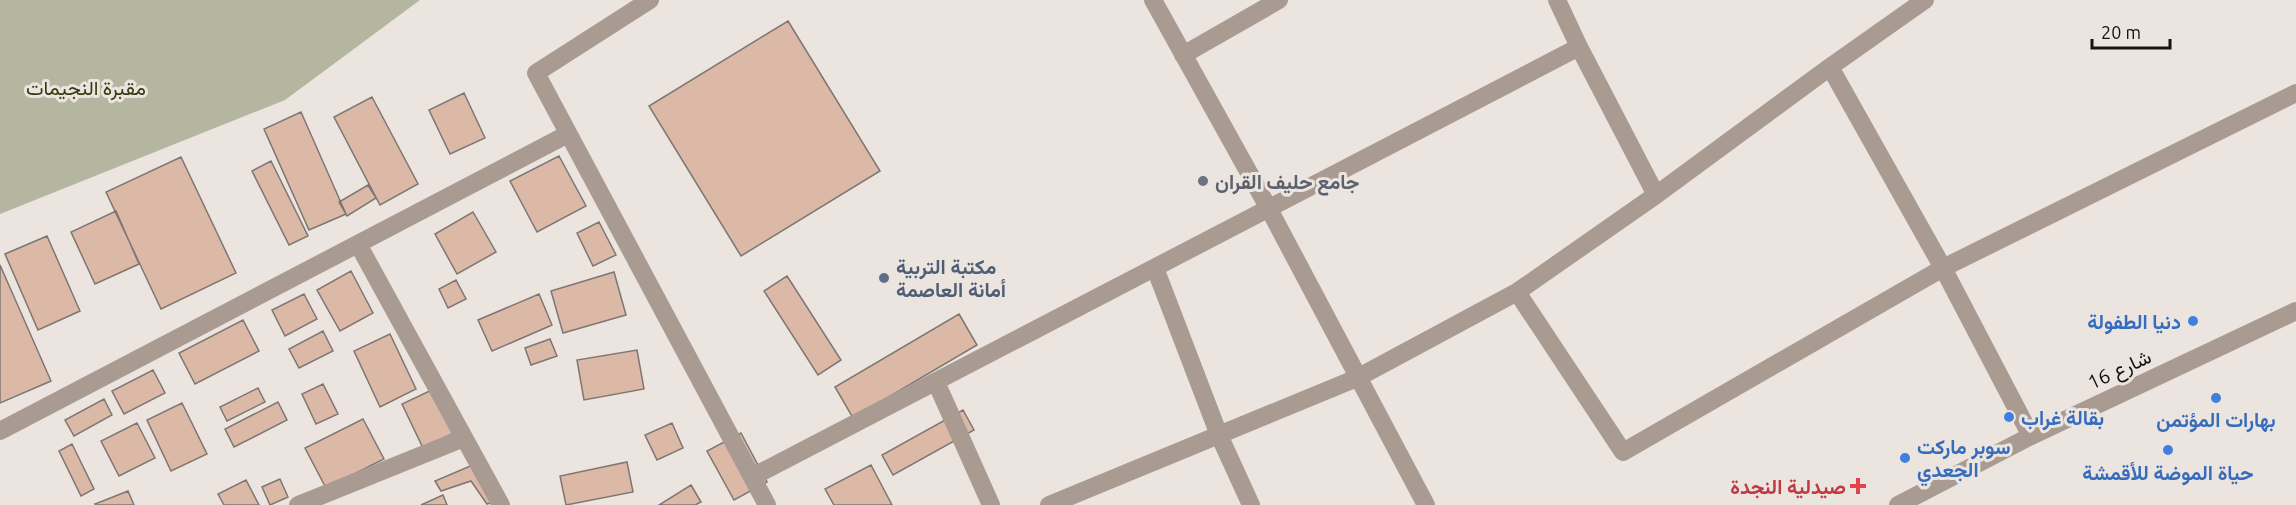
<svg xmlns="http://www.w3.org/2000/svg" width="2296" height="505" font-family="Ubuntu,Vazirmatn,sans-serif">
<rect width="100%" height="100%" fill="#ebe4df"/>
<path fill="#b4b6a0" d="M 0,0 L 420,0 L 285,100 L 0,214 Z"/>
<path fill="#dcb9a7" stroke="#7d7672" stroke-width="1.5" d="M 788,21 L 880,171 L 741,256 L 649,106 Z
M 464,93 L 485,138 L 450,154 L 429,110 Z
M 372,97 L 418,184 L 380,205 L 334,117 Z
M 301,112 L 346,214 L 309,230 L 264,129 Z
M 559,156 L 586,206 L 537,232 L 510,181 Z
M 181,157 L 236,273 L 161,309 L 106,192 Z
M 271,161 L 308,236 L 289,245 L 252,171 Z
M 368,185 L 376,198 L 347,216 L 339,202 Z
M 116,211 L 139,264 L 95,284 L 71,232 Z
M 473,212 L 496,252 L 457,274 L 435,234 Z
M 599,222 L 616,255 L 593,266 L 577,233 Z
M 47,236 L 80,311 L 38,330 L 5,254 Z
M 0,265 L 51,381 L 0,403 Z
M 351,271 L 373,313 L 340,331 L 317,290 Z
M 614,272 L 626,315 L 563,333 L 551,291 Z
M 787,276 L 841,360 L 818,375 L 764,291 Z
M 456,280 L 466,299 L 448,308 L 439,289 Z
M 304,294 L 317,319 L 285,336 L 272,310 Z
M 539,294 L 552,325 L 492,351 L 478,320 Z
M 959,314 L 977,345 L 853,418 L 835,387 Z
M 243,320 L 259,351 L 195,384 L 179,353 Z
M 323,331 L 333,351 L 299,368 L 289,349 Z
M 390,334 L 416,389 L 380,407 L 354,351 Z
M 550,339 L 557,356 L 531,365 L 525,348 Z
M 637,350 L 644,389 L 584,400 L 577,360 Z
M 153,370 L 165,393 L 124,414 L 112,391 Z
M 323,384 L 338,414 L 316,424 L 302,394 Z
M 438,387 L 458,431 L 423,448 L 402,404 Z
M 258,388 L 265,402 L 227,421 L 220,407 Z
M 104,399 L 112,415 L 74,436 L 65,420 Z
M 278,402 L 287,420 L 234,447 L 225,429 Z
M 182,403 L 207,454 L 171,471 L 147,420 Z
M 963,410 L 974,430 L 893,475 L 882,455 Z
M 363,419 L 384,459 L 326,488 L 305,448 Z
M 137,423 L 155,458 L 119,476 L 101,441 Z
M 672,423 L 683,448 L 657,460 L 645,435 Z
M 741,433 L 767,482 L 734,500 L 707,451 Z
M 72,444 L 94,489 L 81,496 L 59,451 Z
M 627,462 L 633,492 L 566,505 L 560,476 Z
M 475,464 L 496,501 L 487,504 L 471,481 L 441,491 L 435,481 Z
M 871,465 L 892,505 L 834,505 L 825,489 Z
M 280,479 L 288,497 L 270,505 L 262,487 Z
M 246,480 L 259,505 L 224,505 L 218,494 Z
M 691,485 L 701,502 L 695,505 L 659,505 Z
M 128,491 L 134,505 L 96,505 L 95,504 Z
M 443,495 L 447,505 L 421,505 Z"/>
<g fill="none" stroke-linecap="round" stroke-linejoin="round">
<path stroke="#aa9b92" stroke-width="18" d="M 650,0 L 536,73 L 767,505
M 1153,0 L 1269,209 L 1426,505
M 1557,0 L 1579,47 L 1656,195
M 1183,55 L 1279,0
M 358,244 L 501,505
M 1155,268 L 1219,435 L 1251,505
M 1517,292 L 1623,452 L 1943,268 L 1830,67 L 1925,0
M 936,382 L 991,505
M 0,431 L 568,134
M 2031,436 L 1943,268 L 2296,93
M 752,477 L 1579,47
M 298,505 L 464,438
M 1049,505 L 1357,378 L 1517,292 L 1656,195 L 1830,67"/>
<path stroke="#aa9b92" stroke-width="18" d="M 1898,505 L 2031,436 L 2296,311"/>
</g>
<circle fill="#6b7280" stroke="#ebe4df" stroke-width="2" cx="1203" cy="181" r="6"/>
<circle fill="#5c6f8a" stroke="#ebe4df" stroke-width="2" cx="884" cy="278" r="6"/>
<g fill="#3f7fe0" stroke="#ebe4df" stroke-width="2">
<circle cx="2193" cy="321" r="6"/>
<circle cx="2216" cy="398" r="6"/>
<circle cx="2009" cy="417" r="6"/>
<circle cx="2168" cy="450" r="6"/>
<circle cx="1905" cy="458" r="6"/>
</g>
<path fill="#e0444e" stroke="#ebe4df" stroke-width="2" d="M1855 477h6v6h6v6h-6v6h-6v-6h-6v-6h6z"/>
<g text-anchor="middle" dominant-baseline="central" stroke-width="6" stroke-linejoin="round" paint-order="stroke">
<g font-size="20" fill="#37390e" stroke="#ebe4df">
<text x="86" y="87">مقبرة النجيمات</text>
</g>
<g font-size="20" font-weight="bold" fill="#5b616d" stroke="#ebe4df" text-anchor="start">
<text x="1215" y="181">جامع حليف القران</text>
</g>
<g font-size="20" font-weight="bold" fill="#4e5e75" stroke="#ebe4df" text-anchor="start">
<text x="896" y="266">مكتبة التربية<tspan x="896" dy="23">أمانة العاصمة</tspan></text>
</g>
<g font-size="20" font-weight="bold" fill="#366cbe" stroke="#ebe4df" text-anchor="start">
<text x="2181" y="321" text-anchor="end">دنيا الطفولة</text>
<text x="2021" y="417">بقالة غراب</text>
<text x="2216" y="419" text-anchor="middle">بهارات المؤتمن</text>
<text x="1917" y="446">سوبر ماركت<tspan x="1917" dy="23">الجعدي</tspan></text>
<text x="2168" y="472" text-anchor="middle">حياة الموضة للأقمشة</text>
</g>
<g font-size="20" fill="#151311" stroke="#ebe4df">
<text transform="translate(2119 369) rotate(-25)">شارع 16</text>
</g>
<g font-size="20" font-weight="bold" fill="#be3a42" stroke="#ebe4df" text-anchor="end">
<text x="1846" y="486">صيدلية النجدة</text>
</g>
</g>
<path d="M2092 39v9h78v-9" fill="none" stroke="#151311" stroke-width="3"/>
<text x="2101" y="39" font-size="18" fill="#151311" stroke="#ebe4df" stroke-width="4.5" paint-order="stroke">20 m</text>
</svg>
